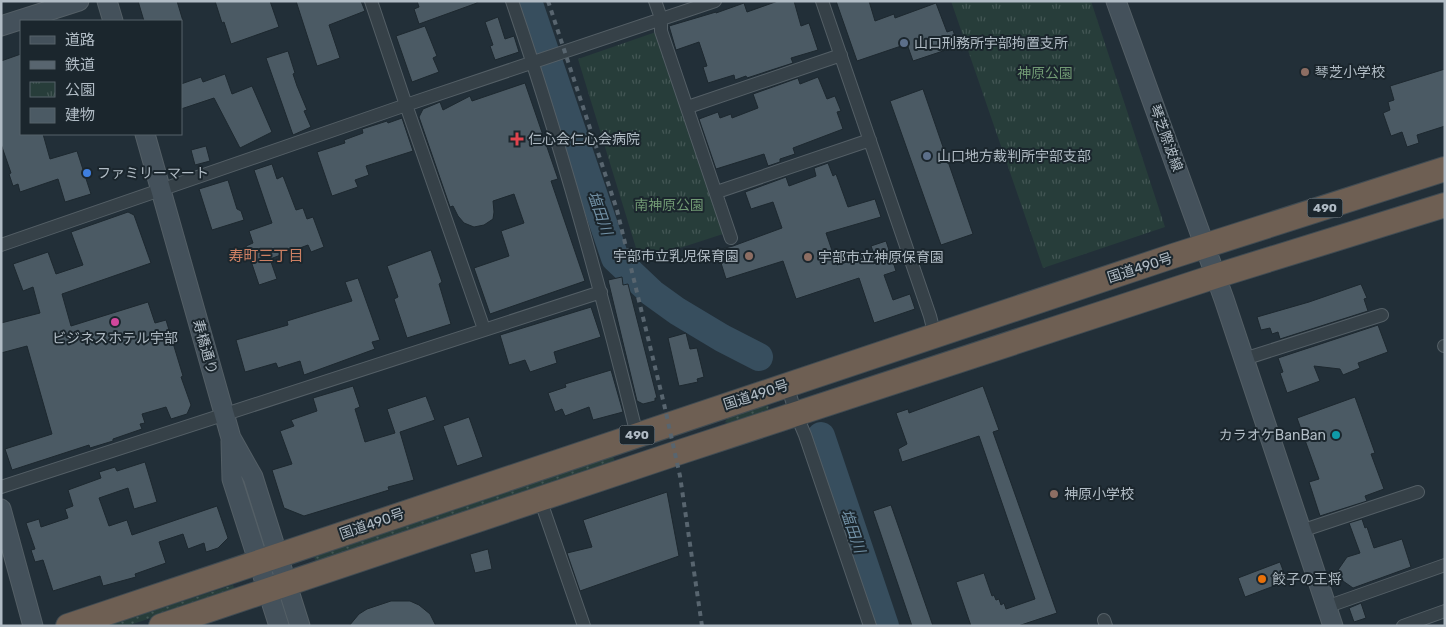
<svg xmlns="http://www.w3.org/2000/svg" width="1446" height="627" font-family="Rubik,'Noto Sans JP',sans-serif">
<defs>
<pattern id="grass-dots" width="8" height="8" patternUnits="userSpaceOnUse" patternTransform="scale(1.25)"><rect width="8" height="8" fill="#273d3a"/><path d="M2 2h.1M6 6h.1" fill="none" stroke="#445755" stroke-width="1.8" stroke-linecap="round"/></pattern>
<pattern id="park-tufts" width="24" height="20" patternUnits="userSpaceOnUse" patternTransform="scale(1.25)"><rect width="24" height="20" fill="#273d3a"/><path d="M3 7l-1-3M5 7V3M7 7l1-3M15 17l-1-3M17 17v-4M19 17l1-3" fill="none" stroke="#445755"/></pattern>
</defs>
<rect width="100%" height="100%" fill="#222f38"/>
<path fill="url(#grass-dots)" d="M 764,405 L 769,406 L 767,411 L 731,425 L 725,422 L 729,416 Z
M 613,456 L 615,462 L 317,563 L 314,557 Z
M 233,585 L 235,590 L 127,626 L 106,626 Z"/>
<path fill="url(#park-tufts)" d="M 951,1 L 1091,1 L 1165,227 L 1043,268 Z
M 656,32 L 726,233 L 640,261 L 578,59 Z"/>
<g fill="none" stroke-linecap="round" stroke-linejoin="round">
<path stroke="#374e5e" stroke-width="28" d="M 528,1 L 615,258 L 652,293 L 677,311 L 722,338 L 759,357
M 821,436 L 885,626"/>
</g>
<path fill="#4b5a64" stroke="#1d282f" d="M 138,1 L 177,1 L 183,21 L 144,21 Z
M 215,1 L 270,1 L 279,27 L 231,44 L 224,22 L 222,23 Z
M 296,1 L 361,1 L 365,11 L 329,25 L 340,58 L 317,66 Z
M 417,1 L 477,1 L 477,3 L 419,24 L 414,9 L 419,7 Z
M 778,1 L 794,1 L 801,26 L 809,23 L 818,50 L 791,58 L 793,63 L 747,78 L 746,76 L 735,80 L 734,75 L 708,83 L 703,67 L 707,66 L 699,42 L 676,50 L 669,26 L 716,12 L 716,13 L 744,3 L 747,12 Z
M 836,1 L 869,1 L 875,21 L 894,14 L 895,18 L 936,3 L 947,32 L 953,30 L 958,46 L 913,61 L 907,44 L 857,61 Z
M 498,17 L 505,39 L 514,36 L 519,52 L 495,60 L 490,46 L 493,45 L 485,22 Z
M 425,26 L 437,56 L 433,58 L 439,72 L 412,82 L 396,36 Z
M 288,51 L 295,73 L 293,74 L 297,86 L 307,110 L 304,111 L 311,127 L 293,135 L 266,58 Z
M 21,54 L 21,134 L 43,134 L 50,159 L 77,151 L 91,194 L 65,202 L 58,179 L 20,192 L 18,184 L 13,186 L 9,174 L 11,173 L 1,144 L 1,61 Z
M 1445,69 L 1445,126 L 1417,135 L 1419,143 L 1407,147 L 1402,132 L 1391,136 L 1383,113 L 1390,110 L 1388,102 L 1394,100 L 1390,86 Z
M 225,74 L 232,94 L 252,86 L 272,132 L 240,148 L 214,98 L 181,109 L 181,84 L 201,77 L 203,82 Z
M 818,77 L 827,99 L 835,96 L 841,111 L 837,112 L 843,129 L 793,148 L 795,154 L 780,159 L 780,162 L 768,166 L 764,154 L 716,169 L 699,119 L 718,112 L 720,118 L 731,114 L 732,118 L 758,108 L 753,94 L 798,78 L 800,84 Z
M 525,83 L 558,179 L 551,181 L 585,281 L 490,314 L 474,268 L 509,256 L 501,231 L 524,223 L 514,194 L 493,201 L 494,212 L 493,219 L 484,225 L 474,227 L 464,223 L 458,216 L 453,206 L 450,207 L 419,117 L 423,109 L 440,102 L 443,110 L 470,96 L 472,101 Z
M 923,89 L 973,234 L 941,245 L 890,101 Z
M 402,118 L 413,151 L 366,166 L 369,175 L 355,180 L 358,187 L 332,196 L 317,152 L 345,143 L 344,140 L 363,133 L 362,129 L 387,121 L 388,123 Z
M 206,146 L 210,161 L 195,165 L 191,150 Z
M 828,163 L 833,176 L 836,174 L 848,207 L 875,199 L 881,217 L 826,233 L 837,265 L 874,254 L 871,246 L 886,241 L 896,271 L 884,275 L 893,300 L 910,294 L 915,309 L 874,323 L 859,278 L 796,299 L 783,261 L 726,279 L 717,250 L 733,246 L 782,228 L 773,202 L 751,209 L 745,192 L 786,177 L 789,186 L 816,176 L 814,168 Z
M 272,164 L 277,179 L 283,176 L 296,210 L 303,208 L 307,219 L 313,217 L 324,247 L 311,252 L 308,245 L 270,259 L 277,279 L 259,285 L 246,246 L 253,243 L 249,231 L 272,223 L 254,170 Z
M 228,180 L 237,209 L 241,211 L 244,220 L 212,230 L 199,189 Z
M 128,212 L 134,215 L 151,263 L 62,294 L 71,326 L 148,302 L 155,323 L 166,320 L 183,376 L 181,377 L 191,405 L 187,414 L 171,419 L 166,407 L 142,414 L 145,423 L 140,424 L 142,429 L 113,439 L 113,441 L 90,448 L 89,445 L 12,470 L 5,449 L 52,434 L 27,346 L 1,353 L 1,323 L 40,313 L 33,287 L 23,291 L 13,264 L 48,252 L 56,274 L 83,265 L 71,232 Z
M 431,250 L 442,282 L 439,284 L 451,324 L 407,338 L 394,299 L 398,297 L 387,266 Z
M 622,277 L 623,285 L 628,284 L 657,398 L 655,398 L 655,401 L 643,404 L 637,401 L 608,280 Z
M 358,278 L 380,340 L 372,342 L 375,349 L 304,375 L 300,361 L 278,368 L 276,363 L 245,372 L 236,340 L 288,325 L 287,321 L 352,301 L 345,282 Z
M 1361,284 L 1367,298 L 1364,299 L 1368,311 L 1280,339 L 1278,332 L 1272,334 L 1270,328 L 1261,330 L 1257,317 L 1309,302 Z
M 591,307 L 601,337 L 554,352 L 557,363 L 530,372 L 525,360 L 509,365 L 500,335 Z
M 1378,325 L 1388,352 L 1358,363 L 1360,368 L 1343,375 L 1340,369 L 1314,366 L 1320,381 L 1287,393 L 1280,373 L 1283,372 L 1278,358 Z
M 686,333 L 690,349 L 697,348 L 704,377 L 697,379 L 698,382 L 679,386 L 668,338 Z
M 611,370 L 623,412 L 593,420 L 589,407 L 565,416 L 562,409 L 555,412 L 548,393 L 566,387 L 565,384 Z
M 353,386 L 360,407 L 355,409 L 365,442 L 395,433 L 387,409 L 426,396 L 435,420 L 400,432 L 414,480 L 388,487 L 389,490 L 304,516 L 284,508 L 272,470 L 292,464 L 280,431 L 294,426 L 291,420 L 317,411 L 313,398 Z
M 983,386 L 999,430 L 993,432 L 1057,613 L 1018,626 L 971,626 L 956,582 L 984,573 L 992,596 L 994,595 L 996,600 L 999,599 L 1001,605 L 1004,603 L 1006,609 L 1035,599 L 979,436 L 902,462 L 898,449 L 907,444 L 896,413 L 908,409 L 909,413 Z
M 1355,397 L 1375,453 L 1371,454 L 1384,489 L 1365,496 L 1367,501 L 1320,516 L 1309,482 L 1319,479 L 1297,418 Z
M 469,417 L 483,457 L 457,466 L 443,426 Z
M 145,462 L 157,502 L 134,509 L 128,488 L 99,498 L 109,526 L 127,520 L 132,535 L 217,506 L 228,538 L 218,548 L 206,552 L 204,543 L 188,549 L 183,534 L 159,542 L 166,563 L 135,574 L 136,577 L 103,586 L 100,576 L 53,591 L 43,560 L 35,562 L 31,550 L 35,549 L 26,523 L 39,519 L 41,527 L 68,518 L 65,509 L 73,506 L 68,490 L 101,478 L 99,472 L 115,467 L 117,471 Z
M 667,492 L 679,556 L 580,591 L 567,553 L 592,547 L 583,520 Z
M 891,505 L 933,626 L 912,626 L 873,511 Z
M 1362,519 L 1365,528 L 1367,527 L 1374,548 L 1402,539 L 1411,567 L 1353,588 L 1343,581 L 1338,570 L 1347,557 L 1360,553 L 1349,523 Z
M 488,549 L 492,569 L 475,573 L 470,554 Z
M 1280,562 L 1287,581 L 1245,597 L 1238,578 Z
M 391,601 L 410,601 L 419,605 L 430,614 L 436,626 L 349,626 L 359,614 L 367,609 Z
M 1361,603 L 1366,618 L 1354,622 L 1349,608 Z"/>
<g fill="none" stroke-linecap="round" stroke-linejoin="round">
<defs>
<path id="street" d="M 371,1 L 406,105 L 484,329
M 512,1 C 561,144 601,289 637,435
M 655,1 L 661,18 L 661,31 L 731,238
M 822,1 L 930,316 L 935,336
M 688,107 L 841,55
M 717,192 L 870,140
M 1,245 L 406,105 L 715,1
M 1444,346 L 1445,346
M 1244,359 L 1382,315
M 787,385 L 796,414 L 805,435 L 870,626
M 1,487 L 601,292
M 540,499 L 584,626
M 1301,531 L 1418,492
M 1326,607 L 1445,565
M 1104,620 L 1106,626
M 1403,626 L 1445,611"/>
<path id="secondary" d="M 107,1 L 113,21
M 1116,1 L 1224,299 L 1333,626
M 1,26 L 79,1
M 145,134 L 231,438 L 253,477 L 300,626
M 231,441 L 232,479 L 279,626
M 1,509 L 33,626"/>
<path id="highway" d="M 68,626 L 1173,256 L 1445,169
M 161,626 L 674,454 L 1216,276 L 1445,205"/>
</defs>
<use href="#street" stroke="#545f66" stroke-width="14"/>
<use href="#secondary" stroke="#545f66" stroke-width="21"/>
<use href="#highway" stroke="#414c53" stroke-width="26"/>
<use href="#street" stroke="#364148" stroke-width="12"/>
<use href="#secondary" stroke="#44515b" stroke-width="19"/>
<use href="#highway" stroke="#6e5f53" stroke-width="24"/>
<path stroke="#58656f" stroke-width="4" stroke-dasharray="5 5" stroke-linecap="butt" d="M 548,1 L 617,210 L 664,404 L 680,476 L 702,626"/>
</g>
<g fill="#5c6f8a" stroke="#1b262d" stroke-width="2">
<circle cx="904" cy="43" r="5"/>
<circle cx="927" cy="156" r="5"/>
</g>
<g fill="#8d6e63" stroke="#1b262d" stroke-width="2">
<circle cx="1305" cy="72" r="5"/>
<circle cx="749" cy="256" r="5"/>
<circle cx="808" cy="257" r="5"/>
<circle cx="1054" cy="494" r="5"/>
</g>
<path fill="#e0444e" stroke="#1b262d" stroke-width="2" d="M514.5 131.5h5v5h5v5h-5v5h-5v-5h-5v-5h5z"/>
<circle fill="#3f7fe0" stroke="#1b262d" stroke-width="2" cx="87" cy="173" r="5"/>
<circle fill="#d1479c" stroke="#1b262d" stroke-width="2" cx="115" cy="322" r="5"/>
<circle fill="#0f9aa8" stroke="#1b262d" stroke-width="2" cx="1336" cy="435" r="5"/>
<circle fill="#e8710a" stroke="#1b262d" stroke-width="2" cx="1262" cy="579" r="5"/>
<g text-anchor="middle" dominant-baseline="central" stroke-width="4" stroke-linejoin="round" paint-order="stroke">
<g fill="#1b262d" stroke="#848f97" stroke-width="1">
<rect x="1307.5" y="198.5" width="35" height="19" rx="4"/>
<rect x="619.5" y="425.5" width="35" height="19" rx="4"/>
</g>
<g font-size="12" font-weight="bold" fill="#b1bcc5">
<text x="1325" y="208">490</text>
<text x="637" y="435">490</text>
</g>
<g font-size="14" fill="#b1bcc5" stroke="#1b262d" text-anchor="start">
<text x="914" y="43">山口刑務所宇部拘置支所</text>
<text x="1315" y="72">琴芝小学校</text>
<text x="528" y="139">仁心会仁心会病院</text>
<text x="937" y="156">山口地方裁判所宇部支部</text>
<text x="97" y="173">ファミリーマート</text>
<text x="739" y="256" text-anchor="end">宇部市立乳児保育園</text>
<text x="818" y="257">宇部市立神原保育園</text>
<text x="115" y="338" text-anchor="middle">ビジネスホテル宇部</text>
<text x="1326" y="435" text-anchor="end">カラオケBanBan</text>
<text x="1064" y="494">神原小学校</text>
<text x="1272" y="579">餃子の王将</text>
</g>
<g font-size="14" fill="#709973" stroke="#1b262d">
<text x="1045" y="73">神原公園</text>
<text x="669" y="205">南神原公園</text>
</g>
<g font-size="14" fill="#b1bcc5" stroke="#1b262d">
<text transform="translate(1166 138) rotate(70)">琴芝際波線</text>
<text transform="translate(1140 268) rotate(-18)">国道490号</text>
<text transform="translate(205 347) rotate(74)">寿橋通り</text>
<text transform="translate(756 395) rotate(-18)">国道490号</text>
<text transform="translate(372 524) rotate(-19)">国道490号</text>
</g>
<g font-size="15" font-style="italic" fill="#7392a7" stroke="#1b262d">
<text transform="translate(600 213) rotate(71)">塩田川</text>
<text transform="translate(853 531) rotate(71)">塩田川</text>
</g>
<g font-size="15" fill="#cd8063" stroke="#1b262d">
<text x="266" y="256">寿町三丁目</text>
</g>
</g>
<rect width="1446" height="627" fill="none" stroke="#b1bcc5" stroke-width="5"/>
<rect x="20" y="20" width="162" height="115" fill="#1b262d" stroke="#57626a"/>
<rect x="30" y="36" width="25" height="8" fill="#44515b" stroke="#57626a"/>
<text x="65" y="45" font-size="15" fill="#b1bcc5">道路</text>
<rect x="30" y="61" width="25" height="8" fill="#58656f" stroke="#57626a"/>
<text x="65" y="70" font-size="15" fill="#b1bcc5">鉄道</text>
<rect x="30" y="82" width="25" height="15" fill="url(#park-tufts)" stroke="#57626a"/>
<text x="65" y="95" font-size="15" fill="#b1bcc5">公園</text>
<rect x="30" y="108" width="25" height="15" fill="#4b5a64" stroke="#57626a"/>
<text x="65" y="120" font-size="15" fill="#b1bcc5">建物</text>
</svg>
